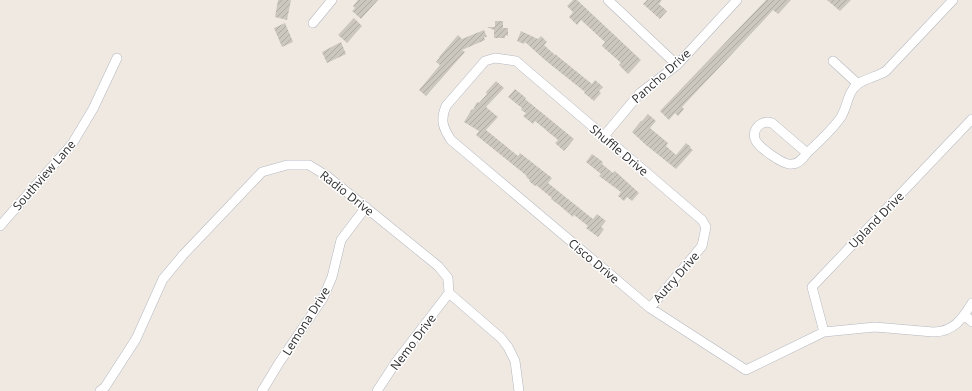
<svg xmlns="http://www.w3.org/2000/svg" width="972" height="391" font-family="'Open Sans',sans-serif">
<defs>
<pattern id="building-hatch" width="6" height="6" patternUnits="userSpaceOnUse"><rect width="6" height="6" fill="#cbc7bf"/><path d="M-1 1l2-2M0 6l6-6M5 7l2-2" fill="none" stroke="#afaba4"/></pattern>
</defs>
<rect width="100%" height="100%" fill="#efe9e1"/>
<path fill="url(#building-hatch)" d="M 278,0 L 291,0 L 287,20 L 275,17 Z
M 358,0 L 378,0 L 361,19 L 352,11 L 355,8 L 353,6 Z
M 573,0 L 577,0 L 641,60 L 628,74 L 619,65 L 621,63 L 602,46 L 605,42 L 581,20 L 577,25 L 569,17 L 573,12 L 567,6 Z
M 647,0 L 662,0 L 659,4 L 667,11 L 660,19 L 643,4 Z
M 766,0 L 791,0 L 778,14 L 773,10 L 764,20 L 682,107 L 684,109 L 678,116 L 675,113 L 669,120 L 660,111 Z
M 827,0 L 851,0 L 840,11 Z
M 354,18 L 362,26 L 347,43 L 338,35 Z
M 495,21 L 503,21 L 503,28 L 508,28 L 508,36 L 505,35 L 505,38 L 494,38 L 494,30 L 487,27 L 495,27 Z
M 285,23 L 293,42 L 282,47 L 274,28 Z
M 484,30 L 487,37 L 484,37 L 485,40 L 462,50 L 465,52 L 426,96 L 419,90 L 440,65 L 436,62 L 440,57 L 439,57 L 458,35 L 462,39 Z
M 521,31 L 538,39 L 541,36 L 547,42 L 544,45 L 555,55 L 555,54 L 592,84 L 595,80 L 603,87 L 599,91 L 601,93 L 594,101 L 584,93 L 585,92 L 545,60 L 525,42 L 524,44 L 517,41 Z
M 341,42 L 346,54 L 327,63 L 322,52 Z
M 496,81 L 504,88 L 486,107 L 498,117 L 486,130 L 518,156 L 520,153 L 552,178 L 548,183 L 593,219 L 597,214 L 606,221 L 601,227 L 604,229 L 598,237 L 586,228 L 588,226 L 574,215 L 573,217 L 559,205 L 551,199 L 552,198 L 536,185 L 535,186 L 529,181 L 530,180 L 526,177 L 527,176 L 476,135 L 479,131 L 464,122 L 472,109 L 473,110 L 477,102 L 479,103 L 487,94 L 486,92 Z
M 515,89 L 526,98 L 525,99 L 574,139 L 564,151 L 555,143 L 558,140 L 535,121 L 533,124 L 523,116 L 526,113 L 521,110 L 522,108 L 508,97 Z
M 648,114 L 656,121 L 650,128 L 668,143 L 666,146 L 676,155 L 686,143 L 691,147 L 690,148 L 693,150 L 676,169 L 646,145 L 632,132 L 641,121 L 642,121 Z
M 592,154 L 603,162 L 602,164 L 613,173 L 615,171 L 639,193 L 632,201 L 627,197 L 624,201 L 618,196 L 621,192 L 599,176 L 601,174 L 586,162 Z"/>
<g fill="none" stroke-linecap="round" stroke-linejoin="round">
<defs>
<path id="minor" d="M 608,0 L 677,65
M 313,23 L 332,0
M 833,61 L 858,84
M 767,122 L 772,123 L 807,153 C 803,158 799,164 792,164 C 784,166 760,148 756,141 C 751,132 758,123 767,122 Z
M 604,136 L 640,93 L 677,65 L 737,0
M 807,153 C 819,142 832,130 841,117 C 848,106 847,92 858,84 C 866,78 877,77 886,71 L 953,0
M 0,226 L 72,144 L 93,109 L 117,58
M 650,308 L 702,246 L 706,227 L 702,220 L 516,61 L 495,58 L 485,61 L 446,106 C 440,120 443,128 451,140 L 650,308 L 746,370 L 824,332 L 875,327 L 933,332 C 954,332 962,319 972,303
M 965,315 L 972,322
M 824,332 L 812,287 L 972,119
M 100,391 L 105,387 L 136,339 L 163,279 L 183,255 L 262,172 L 287,165 L 309,165 L 327,176 L 438,266 L 448,278 L 449,293 L 501,338 L 508,347 L 515,361 L 519,391
M 262,391 L 279,363 L 323,298 L 332,277 L 341,240 L 366,207
M 377,391 L 396,362 L 449,293"/>
</defs>
<use href="#minor" stroke="#b4b7c1" stroke-width="10"/>
<use href="#minor" stroke="#fff" stroke-width="9"/>
</g>
<g text-anchor="middle" dominant-baseline="central" stroke-width="3" stroke-linejoin="round" paint-order="stroke">
<g font-size="12" fill="#2e2e2e" stroke="#fff">
<text transform="translate(661 76) rotate(-42)">Pancho Drive</text>
<text transform="translate(619 150) rotate(40)">Shuffle Drive</text>
<text transform="translate(44 175) rotate(-49)">Southview Lane</text>
<text transform="translate(347 193) rotate(38)">Radio Drive</text>
<text transform="translate(876 220) rotate(-46)">Upland Drive</text>
<text transform="translate(594 261) rotate(40)">Cisco Drive</text>
<text transform="translate(676 277) rotate(-49)">Autry Drive</text>
<text transform="translate(306 321) rotate(-58)">Lemona Drive</text>
<text transform="translate(413 342) rotate(-53)">Nemo Drive</text>
</g>
</g>
</svg>
